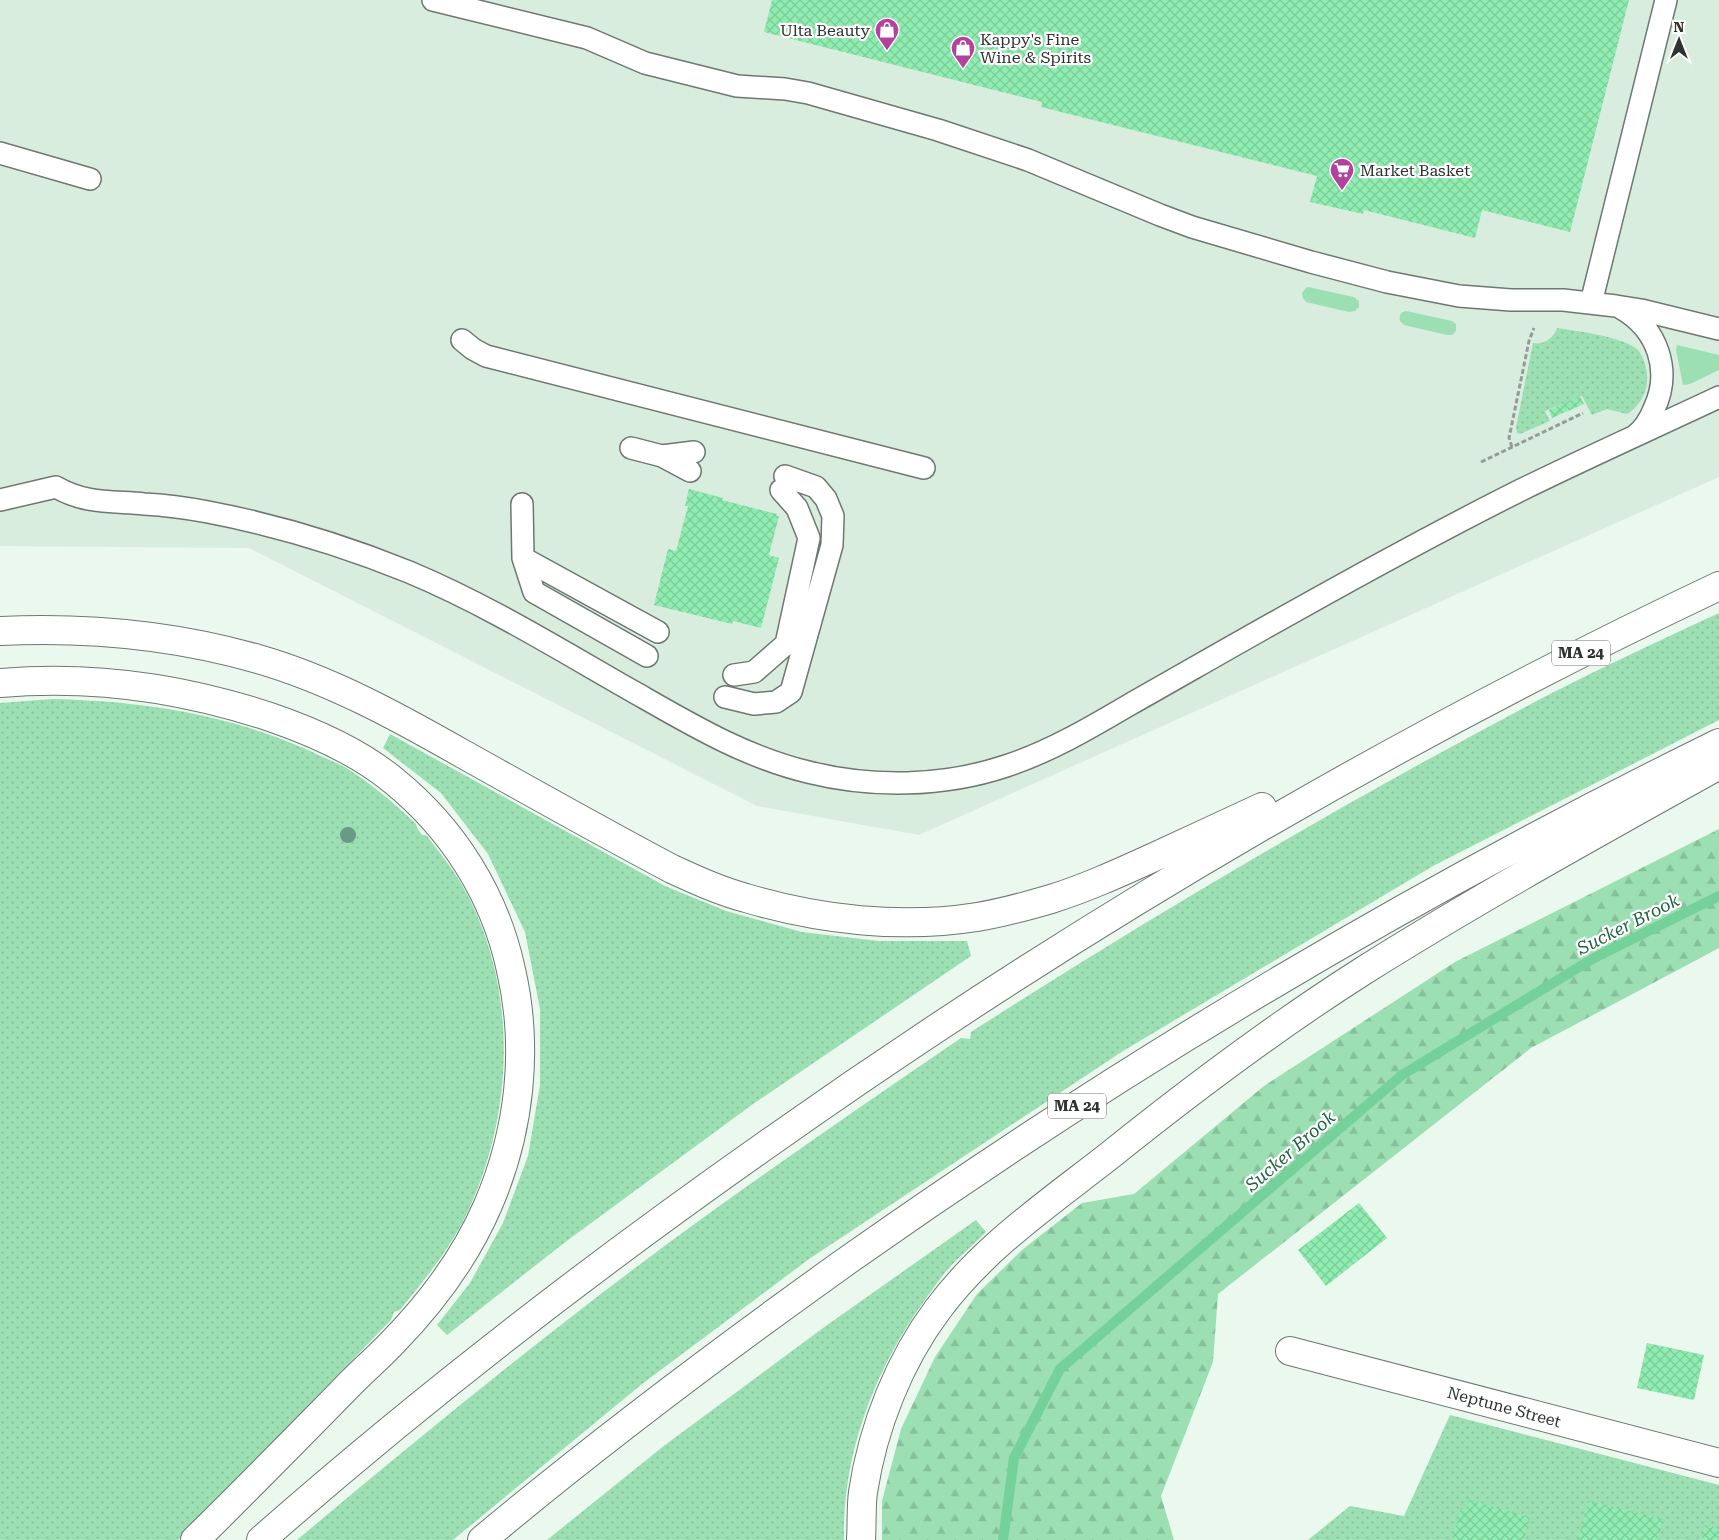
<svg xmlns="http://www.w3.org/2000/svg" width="1719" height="1540" font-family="'Roboto Serif',serif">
<defs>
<pattern id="grass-dots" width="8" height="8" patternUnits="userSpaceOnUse" patternTransform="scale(1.25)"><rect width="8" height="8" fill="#9bdfb3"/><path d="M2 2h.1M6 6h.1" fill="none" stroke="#86c09a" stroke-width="1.8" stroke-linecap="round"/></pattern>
<pattern id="forest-firs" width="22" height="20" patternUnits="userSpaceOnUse" patternTransform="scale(1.25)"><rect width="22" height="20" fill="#9bdfb3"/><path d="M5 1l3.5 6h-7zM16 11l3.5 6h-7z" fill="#86c09a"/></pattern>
<pattern id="building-cross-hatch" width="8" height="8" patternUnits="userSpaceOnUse" patternTransform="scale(1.25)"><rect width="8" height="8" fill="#8fedb2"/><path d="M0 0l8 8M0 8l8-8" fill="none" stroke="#7ccc99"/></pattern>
</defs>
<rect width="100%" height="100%" fill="#eaf8ee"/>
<path fill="#d9eddf" d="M 0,0 L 1719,0 L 1719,477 L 919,835 L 757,806 L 249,548 L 0,546 Z"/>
<path fill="url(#grass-dots)" d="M 1557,328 C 1576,331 1625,337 1638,350 C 1645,359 1648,372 1647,383 C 1646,394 1638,408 1627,414 L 1607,409 L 1592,415 L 1582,396 L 1545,411 L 1550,421 L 1520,434 L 1517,433 L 1516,427 L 1533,343 C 1544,345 1553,339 1557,328 Z
M 1719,613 L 1719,720 L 1433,866 L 1123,1051 L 809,1259 L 642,1384 L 453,1540 L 297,1540 C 428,1430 561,1321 700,1220 C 786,1158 873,1098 961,1038 L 970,1039 L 971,1032 C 1160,911 1353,797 1552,693 C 1607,665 1663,639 1719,613 Z
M 53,699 C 141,701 229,714 310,751 C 322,757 336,762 348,769 C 373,785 395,804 416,824 L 417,828 L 422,835 L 426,835 C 441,854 456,873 467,894 C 518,992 514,1114 467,1213 C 450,1249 425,1279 400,1310 L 394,1312 L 391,1320 L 178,1540 L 0,1540 L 0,703 Z
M 390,734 L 665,886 L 726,911 L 802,932 L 879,941 L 967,941 L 971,956 L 753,1104 L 564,1243 L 447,1335 L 437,1325 L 470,1283 L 503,1223 L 528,1156 L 540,1085 L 540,1009 L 525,932 L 488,854 L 441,793 L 383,748 Z
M 976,1220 L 986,1232 C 973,1245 960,1256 948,1269 C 940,1278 934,1288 927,1297 C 876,1366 842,1453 844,1540 L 547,1540 L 665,1445 L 823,1328 Z
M 1450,1415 L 1719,1485 L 1719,1540 L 1308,1540 L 1350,1506 L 1404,1516 Z"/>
<path fill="url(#forest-firs)" d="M 1719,829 L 1719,948 L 1531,1048 L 1218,1294 L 1213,1362 L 1161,1496 L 1174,1540 L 882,1540 L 882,1501 L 901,1429 L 935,1357 L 977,1294 L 1022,1250 L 1082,1203 L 1134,1194 L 1264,1086 L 1455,962 Z"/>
<path fill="#9bdfb3" d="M 1308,287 L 1354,297 L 1359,301 L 1359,307 L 1355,311 L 1349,312 L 1306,302 L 1303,298 L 1302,293 L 1306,288 Z
M 1406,311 L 1452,321 L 1456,324 L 1456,331 L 1452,335 L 1447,335 L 1404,325 L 1400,321 C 1399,316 1400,312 1406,311 Z
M 1677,345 L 1719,355 L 1719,370 L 1690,384 L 1683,385 L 1676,350 Z"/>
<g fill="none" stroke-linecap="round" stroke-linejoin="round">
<path stroke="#74d199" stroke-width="10" d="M 1003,1540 L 1014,1458 L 1060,1369 L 1402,1075 L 1594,958 L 1719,896"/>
</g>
<path fill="url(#building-cross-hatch)" d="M 772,0 L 1629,0 L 1570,232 L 1482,210 L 1475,238 L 1364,210 L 1363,214 L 1310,202 L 1317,176 L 1041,107 L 1042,102 L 764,32 Z
M 1580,396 L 1584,404 L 1552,418 L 1549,410 Z
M 689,489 L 723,498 L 722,500 L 777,514 L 776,516 L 779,516 L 769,555 L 779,558 L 761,628 L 733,621 L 732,624 L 654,605 L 668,549 L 676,551 L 688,506 L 685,506 Z
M 1359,1203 L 1387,1238 L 1326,1286 L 1298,1250 Z
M 1647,1343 L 1704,1355 L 1694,1400 L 1637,1388 Z
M 1469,1500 L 1530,1517 L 1524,1540 L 1452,1540 L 1461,1508 L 1466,1510 Z
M 1588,1501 L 1663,1519 L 1658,1540 L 1578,1540 Z
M 1705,1525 L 1719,1528 L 1719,1540 L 1702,1540 Z"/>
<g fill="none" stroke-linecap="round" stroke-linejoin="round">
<defs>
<path id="service" d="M 433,0 L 587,38 L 645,63 L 737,86 L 785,89 L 808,93 L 938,130 L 1028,160 L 1160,215 L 1192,227 L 1311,262 L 1387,282 L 1459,296 L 1511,300 L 1563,300 L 1616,306 L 1641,310 L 1719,329
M 0,153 L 90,179
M 1591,303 L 1666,0
M 1621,308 C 1658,329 1672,371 1654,409 C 1650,419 1645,428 1636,435
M 462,340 L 473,349 L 486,356 L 924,468
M 631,448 L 662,456 L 690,471
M 662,456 L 694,452
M 0,500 L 56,487 C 85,504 112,501 144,504 C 165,505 187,508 208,512 C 276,525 345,546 409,572 C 488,605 560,650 634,692 C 690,724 745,757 808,772 C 872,788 943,787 1006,766 C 1049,752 1090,728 1129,705 C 1184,674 1239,642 1295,611 C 1370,569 1445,528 1521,490 C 1586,458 1653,428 1719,397
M 522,504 L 523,558 L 534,592 L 647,656
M 523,558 L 658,632
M 734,675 L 754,672 L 786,644 L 809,538 L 797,508 L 781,490
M 725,697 L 754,704 L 776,702 L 791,692 L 832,545 L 833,516 L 826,499 L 816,487 L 785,476"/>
<path id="minor" d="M 1290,1351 L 1719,1463"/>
<path id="motorway" d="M 0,631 C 87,627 174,635 258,659 C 331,680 398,717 463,754 C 533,793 602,832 672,869 C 696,880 720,891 746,898 C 819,920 901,929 977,917 C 1002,913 1027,906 1051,899 C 1086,888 1119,873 1152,858 C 1189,841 1225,824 1262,807
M 0,683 C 92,675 183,688 270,717 C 314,732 358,751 394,781 C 453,829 495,895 511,970 C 529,1048 520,1131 488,1205 C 466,1256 432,1302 393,1342 C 378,1358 361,1372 346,1388 C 296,1439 246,1490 195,1540
M 261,1540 C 421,1399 591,1268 766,1145 C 1067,932 1385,744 1719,586
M 482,1540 C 598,1443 718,1353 841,1265 C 1119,1068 1413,893 1719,743
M 861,1540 C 862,1524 861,1507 863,1492 C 873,1427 899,1361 938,1309 C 984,1247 1049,1203 1109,1156 C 1190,1091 1275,1027 1363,971 C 1479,898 1599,832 1719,765"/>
</defs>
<use href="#service" stroke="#6c7870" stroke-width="24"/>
<use href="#minor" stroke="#6c7870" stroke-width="30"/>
<use href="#motorway" stroke="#6c7870" stroke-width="30"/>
<path stroke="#939d96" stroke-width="3" stroke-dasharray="5 2.5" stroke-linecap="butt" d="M 1512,447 L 1509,438 L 1529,341 L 1534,328
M 1481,462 L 1583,413"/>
<use href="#service" stroke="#fff" stroke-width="21"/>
<use href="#minor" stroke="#fff" stroke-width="28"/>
<use href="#motorway" stroke="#fff" stroke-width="28"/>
</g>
<circle fill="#699a83" cx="348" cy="835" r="8"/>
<defs>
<symbol id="shop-pin" viewBox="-11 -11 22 30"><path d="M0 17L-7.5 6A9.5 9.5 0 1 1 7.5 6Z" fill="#b3429e" stroke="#fff"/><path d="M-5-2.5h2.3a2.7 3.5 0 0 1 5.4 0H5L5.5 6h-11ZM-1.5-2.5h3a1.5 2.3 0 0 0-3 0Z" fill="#fff"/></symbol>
<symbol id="supermarket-pin" viewBox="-11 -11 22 30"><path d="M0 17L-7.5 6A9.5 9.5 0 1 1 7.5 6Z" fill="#b3429e" stroke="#fff"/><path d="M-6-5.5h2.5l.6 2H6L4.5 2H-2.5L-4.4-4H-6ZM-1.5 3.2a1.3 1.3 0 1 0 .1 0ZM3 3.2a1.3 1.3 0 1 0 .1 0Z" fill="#fff"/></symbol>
</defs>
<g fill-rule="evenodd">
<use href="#shop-pin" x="873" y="16" width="28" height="38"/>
<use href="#shop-pin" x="949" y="34" width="28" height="38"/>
<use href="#supermarket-pin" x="1328" y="156" width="28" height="38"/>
</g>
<g text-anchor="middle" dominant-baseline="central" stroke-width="4.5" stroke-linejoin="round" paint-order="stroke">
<g fill="#fff" stroke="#6d706e" stroke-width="1">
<rect x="1552" y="640.5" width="58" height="25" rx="4"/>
<rect x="1048" y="1093.5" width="58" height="25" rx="4"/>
</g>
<g font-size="15" font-weight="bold" fill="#2e3330">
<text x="1581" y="653">MA 24</text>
<text x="1077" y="1106">MA 24</text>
</g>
<g font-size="16" fill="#2e3330" stroke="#fff" text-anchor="start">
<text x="870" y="30" text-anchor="end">Ulta Beauty</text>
<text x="980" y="39">Kappy's Fine<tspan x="980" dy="18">Wine &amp; Spirits</tspan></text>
<text x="1360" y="170">Market Basket</text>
</g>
<g font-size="16" fill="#2e3330" stroke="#fff">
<text transform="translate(1504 1407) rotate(15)">Neptune Street</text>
</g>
<g font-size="18" font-style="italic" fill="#226440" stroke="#fff">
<text transform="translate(1628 924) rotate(-27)">Sucker Brook</text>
<text transform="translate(1290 1151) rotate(-41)">Sucker Brook</text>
</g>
</g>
<g transform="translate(1679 40)" stroke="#ffffff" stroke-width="4" paint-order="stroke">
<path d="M0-4L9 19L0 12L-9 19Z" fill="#2e3330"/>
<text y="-8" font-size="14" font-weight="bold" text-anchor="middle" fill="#2e3330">N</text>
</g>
</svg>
